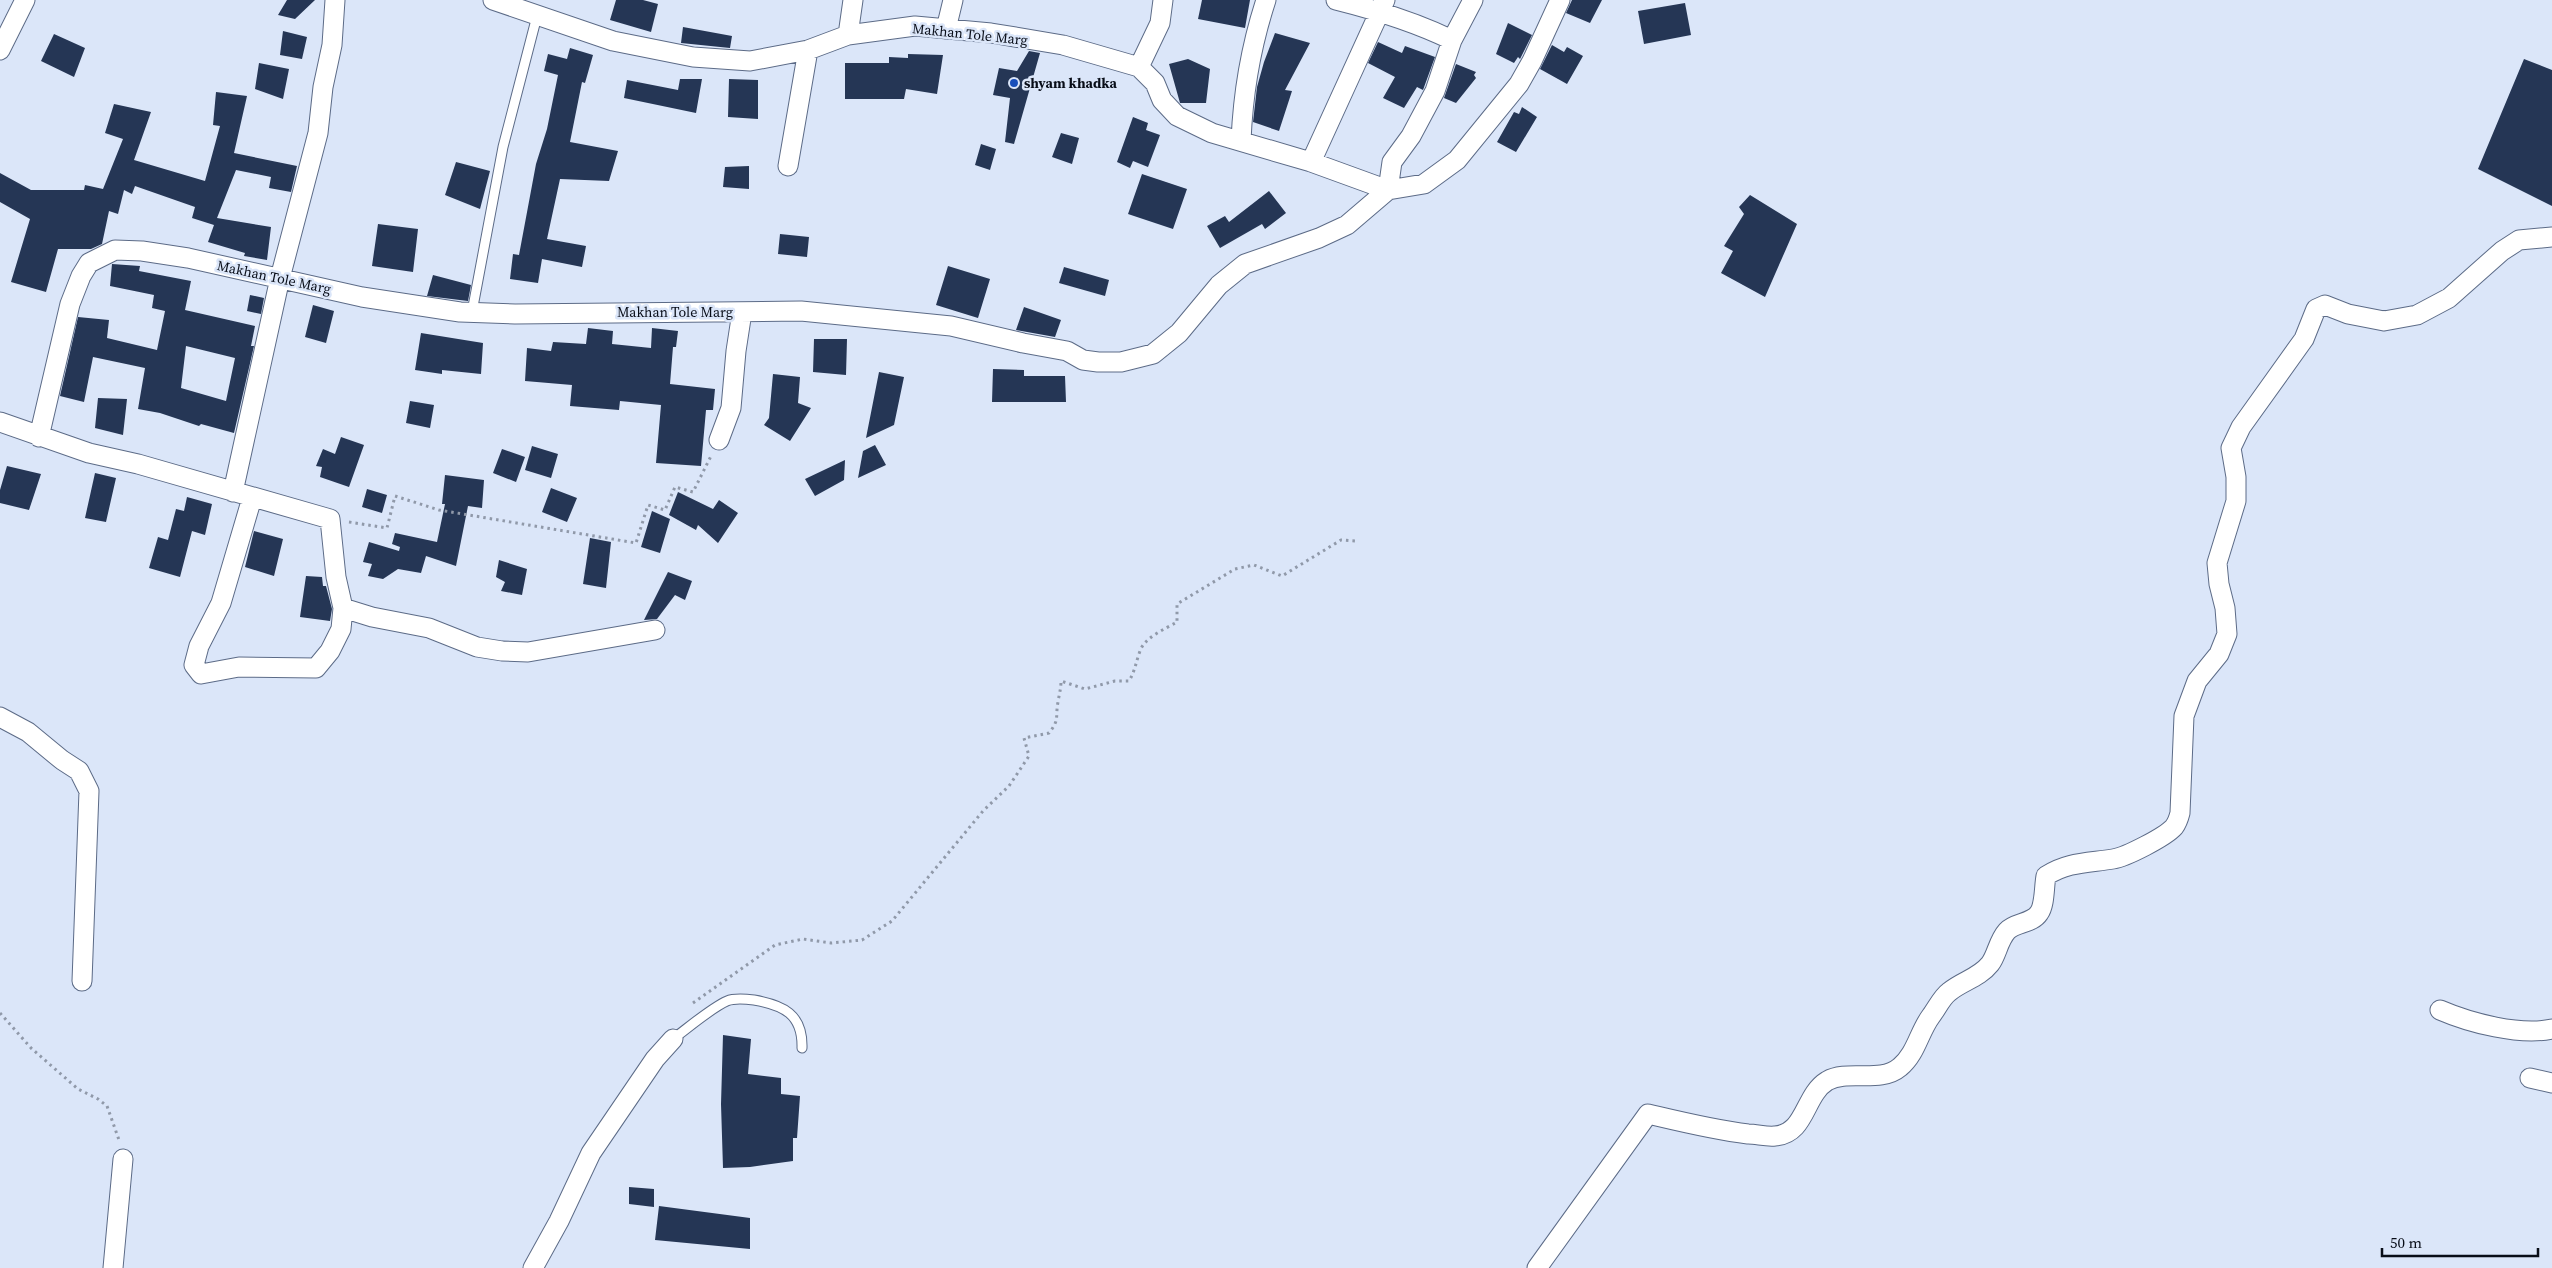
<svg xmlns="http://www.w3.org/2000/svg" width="2552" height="1268" font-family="'Source Serif 4',serif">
<rect width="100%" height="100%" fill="#dbe6f9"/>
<path fill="#253655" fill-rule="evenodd" d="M 287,0 L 315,0 L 295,19 L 278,15 Z
M 616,0 L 643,0 L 658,4 L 651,32 L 610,20 Z
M 1202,0 L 1250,0 L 1245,28 L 1198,19 Z
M 1572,0 L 1602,0 L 1590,23 L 1566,13 Z
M 1685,3 L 1691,35 L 1644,44 L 1638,11 Z
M 1508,23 L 1532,35 L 1520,59 L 1518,57 L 1514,63 L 1496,54 Z
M 683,27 L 732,36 L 730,48 L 681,43 Z
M 283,31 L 307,37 L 302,59 L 280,55 Z
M 1275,33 L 1310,43 L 1285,90 L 1292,91 L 1279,131 L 1253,122 L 1257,87 L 1264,62 Z
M 54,34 L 85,48 L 74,77 L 41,61 Z
M 1378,42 L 1402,53 L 1405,46 L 1435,57 L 1423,90 L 1417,87 L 1404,108 L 1383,98 L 1395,77 L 1368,63 Z
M 1552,45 L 1564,52 L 1567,47 L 1583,56 L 1567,84 L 1540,69 Z
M 570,48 L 593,55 L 585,83 L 582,82 L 570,142 L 618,151 L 609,181 L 560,179 L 547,239 L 586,246 L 582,267 L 542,259 L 538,283 L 510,279 L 513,254 L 519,255 L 536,164 L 547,129 L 558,75 L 544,71 L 548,54 L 567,59 Z
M 1029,51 L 1040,53 L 1014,144 L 1005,142 L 1010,98 L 993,95 L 999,68 L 1017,71 Z
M 908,54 L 943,55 L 937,94 L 906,89 L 904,99 L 845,99 L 845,63 L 889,63 L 889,57 L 908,58 Z
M 1188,59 L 1210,69 L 1206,103 L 1180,103 L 1169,64 Z
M 2524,59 L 2552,70 L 2552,206 L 2478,169 Z
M 259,63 L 289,69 L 283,99 L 255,89 Z
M 1456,64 L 1476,72 L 1474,75 L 1476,78 L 1456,103 L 1444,98 Z
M 680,79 L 702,79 L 696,113 L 624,98 L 627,80 L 678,90 Z
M 729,79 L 758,80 L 758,119 L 728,117 Z
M 216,92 L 247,96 L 234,153 L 297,166 L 291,192 L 269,188 L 271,177 L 236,170 L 217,218 L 271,227 L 267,260 L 244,256 L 245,253 L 208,242 L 214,225 L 192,218 L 195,207 L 135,186 L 132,194 L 124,190 L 118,214 L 109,211 L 102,244 L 91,249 L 58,249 L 46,292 L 11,282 L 30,219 L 0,202 L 0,173 L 31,190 L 84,190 L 85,185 L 103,189 L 123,139 L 105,133 L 114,104 L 151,112 L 134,160 L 205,181 L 220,126 L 213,125 Z
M 1522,107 L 1537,117 L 1516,152 L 1497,142 L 1514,112 L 1519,114 Z
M 1133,117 L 1148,123 L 1146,130 L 1160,135 L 1148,167 L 1133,161 L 1130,168 L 1117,162 Z
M 1061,133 L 1079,138 L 1072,164 L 1052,157 Z
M 981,144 L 996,149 L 990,170 L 975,165 Z
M 456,162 L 490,171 L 480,209 L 445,195 Z
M 749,166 L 749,189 L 723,187 L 725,167 Z
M 1142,174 L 1187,189 L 1173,229 L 1128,214 Z
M 1269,191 L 1286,213 L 1265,229 L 1262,224 L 1220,248 L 1207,226 L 1225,216 L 1229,222 Z
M 1750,195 L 1797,224 L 1765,297 L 1721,273 L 1733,251 L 1724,246 L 1744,214 L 1739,207 Z
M 378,224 L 418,229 L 413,272 L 372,266 Z
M 780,234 L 809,237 L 807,257 L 778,254 Z
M 112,264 L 140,266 L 139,271 L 191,281 L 185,310 L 255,326 L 251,346 L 254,346 L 234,433 L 201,424 L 199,426 L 160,413 L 138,409 L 145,368 L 93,357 L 84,402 L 60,396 L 78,317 L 109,320 L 107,338 L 157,350 L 165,311 L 152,308 L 154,295 L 110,286 ZM 186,346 L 235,358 L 226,401 L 181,388 Z
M 948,266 L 990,279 L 978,318 L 936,305 Z
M 1064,267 L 1109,280 L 1105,296 L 1059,283 Z
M 433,275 L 471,285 L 468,301 L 427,296 Z
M 250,295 L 264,298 L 261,314 L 247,311 Z
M 313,305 L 334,311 L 326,343 L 305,337 Z
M 1024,307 L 1061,320 L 1055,337 L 1016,330 Z
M 588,328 L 613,331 L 612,344 L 651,348 L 652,328 L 678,331 L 676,347 L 673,347 L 670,384 L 715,389 L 713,410 L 706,410 L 701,466 L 656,463 L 661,405 L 620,401 L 619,410 L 570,406 L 572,385 L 525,381 L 527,348 L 551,351 L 553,342 L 586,344 Z
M 421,333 L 483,343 L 481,374 L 442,370 L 442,374 L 415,370 Z
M 814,339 L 847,339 L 846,375 L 813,372 Z
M 993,369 L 1024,370 L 1024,376 L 1065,376 L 1066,402 L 992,402 Z
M 879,372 L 904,377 L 894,425 L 866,438 Z
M 773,374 L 800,377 L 798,403 L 811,408 L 790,441 L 764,425 L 769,418 Z
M 98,398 L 127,399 L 123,435 L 95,428 Z
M 410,401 L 434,405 L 430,428 L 406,423 Z
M 341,437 L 364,445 L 349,487 L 320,477 L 322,467 L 316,466 L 323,449 L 335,454 Z
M 875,445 L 886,465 L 858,478 L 863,451 Z
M 532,446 L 558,454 L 551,478 L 525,470 Z
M 502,449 L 525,457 L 516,482 L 493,473 Z
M 845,460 L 844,480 L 815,496 L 805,479 Z
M 7,466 L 41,474 L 29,510 L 0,503 L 0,490 Z
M 95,473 L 116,478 L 106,522 L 85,518 Z
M 445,475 L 484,480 L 482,508 L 468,506 L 456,566 L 426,556 L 421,573 L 398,569 L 383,579 L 368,576 L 372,564 L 363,562 L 369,542 L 399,551 L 400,547 L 392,544 L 395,533 L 437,542 L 445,504 L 442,504 Z
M 551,488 L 577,498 L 567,522 L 542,512 Z
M 367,489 L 387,495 L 382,513 L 362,507 Z
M 678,492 L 713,509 L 719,500 L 738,513 L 718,543 L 698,525 L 696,530 L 669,515 Z
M 187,497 L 212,504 L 205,535 L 192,531 L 180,577 L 149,568 L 158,537 L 168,540 L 176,509 L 184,511 Z
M 652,511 L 670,519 L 660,553 L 641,547 Z
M 254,531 L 283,539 L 274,576 L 245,567 Z
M 590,538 L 611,542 L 606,588 L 583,584 Z
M 499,560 L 527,569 L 522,595 L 501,591 L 505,582 L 496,577 Z
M 668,572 L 692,581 L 685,600 L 675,595 L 657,619 L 644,620 Z
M 306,576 L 322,577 L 323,586 L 326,586 L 332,609 L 330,621 L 300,617 Z
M 723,1035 L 751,1039 L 748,1074 L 781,1078 L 781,1094 L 800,1096 L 797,1138 L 793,1138 L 793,1161 L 750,1167 L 723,1168 L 721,1104 Z
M 629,1187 L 654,1189 L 654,1207 L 629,1204 Z
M 659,1206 L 750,1218 L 750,1249 L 655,1240 Z"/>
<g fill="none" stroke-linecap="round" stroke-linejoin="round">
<defs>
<path id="lane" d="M 472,312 L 503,147 L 537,16
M 673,1039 C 688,1028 711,1008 727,1001 C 734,998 746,999 754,1000 C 783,1005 803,1014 802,1048"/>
<path id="street" d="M 493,0 L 613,41 L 693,57 L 750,61 L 808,50 L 848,35 L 915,26 L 991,33 L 1063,45 L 1139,67 L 1155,83 L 1162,100 L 1177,116 L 1212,133 L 1311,162 L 1388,190 L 1392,162 L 1411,136 L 1435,91 L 1452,40 L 1473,0
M 1336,0 C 1376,10 1415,22 1452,40
M 946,29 L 953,0
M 848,35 L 853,0
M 0,50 L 25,0
M 1139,67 L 1160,23 L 1163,0
M 1241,141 C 1243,92 1251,46 1266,0
M 1311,162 L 1385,0
M 788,166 L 808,50
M 0,422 L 89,453 L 138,464 L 330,519 L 336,577 L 343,608 L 341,629 L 330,651 L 316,668 L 239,667 L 201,674 L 194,665 L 199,646 L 221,603 L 252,498
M 39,437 L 70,304 L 81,276 L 89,263 L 115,250 L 142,251 L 188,258 L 362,297 L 460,312 L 515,314 L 801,311 L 951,326 L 1023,343 L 1067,351 L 1083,360 L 1098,362 L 1121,362 L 1153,354 L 1179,333 L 1219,285 L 1245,264 L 1319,238 L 1347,225 L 1388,190 L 1424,184 L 1457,160 L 1519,84 L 1532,61 L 1560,0
M 719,440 L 731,408 L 736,351 L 742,312
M 233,492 L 280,278 L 318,133 L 323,87 L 332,45 L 335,0
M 343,608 L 372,617 L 429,628 L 477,647 L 502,651 L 528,652 L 655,630
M 0,717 L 28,732 L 62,760 L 79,771 L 89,791 L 82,981
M 2440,1010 C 2470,1023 2520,1036 2552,1029
M 2530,1078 L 2552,1083
M 113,1268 L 123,1159
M 533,1268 L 559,1221 L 591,1153 L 655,1059 L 673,1039
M 1537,1268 L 1648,1114 C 1682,1122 1714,1130 1748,1134 C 1757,1134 1766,1137 1775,1136 C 1806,1134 1804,1095 1827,1081 C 1848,1069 1880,1084 1900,1067 C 1916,1054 1919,1032 1931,1016 C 1937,1008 1942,997 1949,992 C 1962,981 1979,978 1990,964 C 1997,955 1998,941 2007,931 C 2015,922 2032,924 2039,913 C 2045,905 2044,886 2046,876 C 2067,862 2088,863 2113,859 C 2126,857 2165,837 2174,827 C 2177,823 2179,817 2180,813 L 2184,716 L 2197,681 L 2219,654 L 2227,634 L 2225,608 L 2219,584 L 2217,563 L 2236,501 L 2236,477 L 2231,448 L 2241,427 L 2304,339 L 2316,309 L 2325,305 L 2348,314 L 2384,321 L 2417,315 L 2449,298 L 2502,251 L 2519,240 L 2552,237"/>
</defs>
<use href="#lane" stroke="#5c6b87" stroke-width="11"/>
<use href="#street" stroke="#5c6b87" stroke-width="21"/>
<path stroke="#9099a9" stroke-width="3" stroke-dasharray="2.5 4" stroke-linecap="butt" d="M 349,522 L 387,528 L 395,496 L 439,510 L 636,543 L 648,505 L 665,510 L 675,487 L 693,492 L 711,456
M 693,1003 L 775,945 L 803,939 L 831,943 L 862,940 L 892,921 L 983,811 L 1009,786 L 1029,756 L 1024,738 L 1049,733 C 1060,719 1055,718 1058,702 C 1059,695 1061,689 1061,681 L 1085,689 L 1115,681 L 1129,681 C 1135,671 1136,662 1140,651 C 1145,637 1165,629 1177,622 L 1177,604 L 1235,569 L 1254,565 L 1282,576 L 1341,540 L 1355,541
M 0,1013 L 31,1048 L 78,1089 L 98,1099 L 107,1106 L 119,1140"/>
<use href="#lane" stroke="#fff" stroke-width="9"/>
<use href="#street" stroke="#fff" stroke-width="19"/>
</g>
<circle fill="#174eba" stroke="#dbe6f9" stroke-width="2" cx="1014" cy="83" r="5"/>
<g text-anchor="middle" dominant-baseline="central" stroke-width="5" stroke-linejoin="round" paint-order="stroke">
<g font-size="14" fill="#080d18" stroke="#dbe6f9">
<text transform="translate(970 34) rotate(6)">Makhan Tole Marg</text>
<text transform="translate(274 277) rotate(12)">Makhan Tole Marg</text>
<text x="675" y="312">Makhan Tole Marg</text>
</g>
<g font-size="14" font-weight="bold" fill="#080d18" stroke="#dbe6f9" text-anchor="start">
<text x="1024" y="83">shyam khadka</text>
</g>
</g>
<path d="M2382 1248v8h156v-8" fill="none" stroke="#080d18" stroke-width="2.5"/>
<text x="2390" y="1248" font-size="15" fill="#080d18" stroke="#dbe6f9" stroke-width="4" paint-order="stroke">50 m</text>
</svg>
